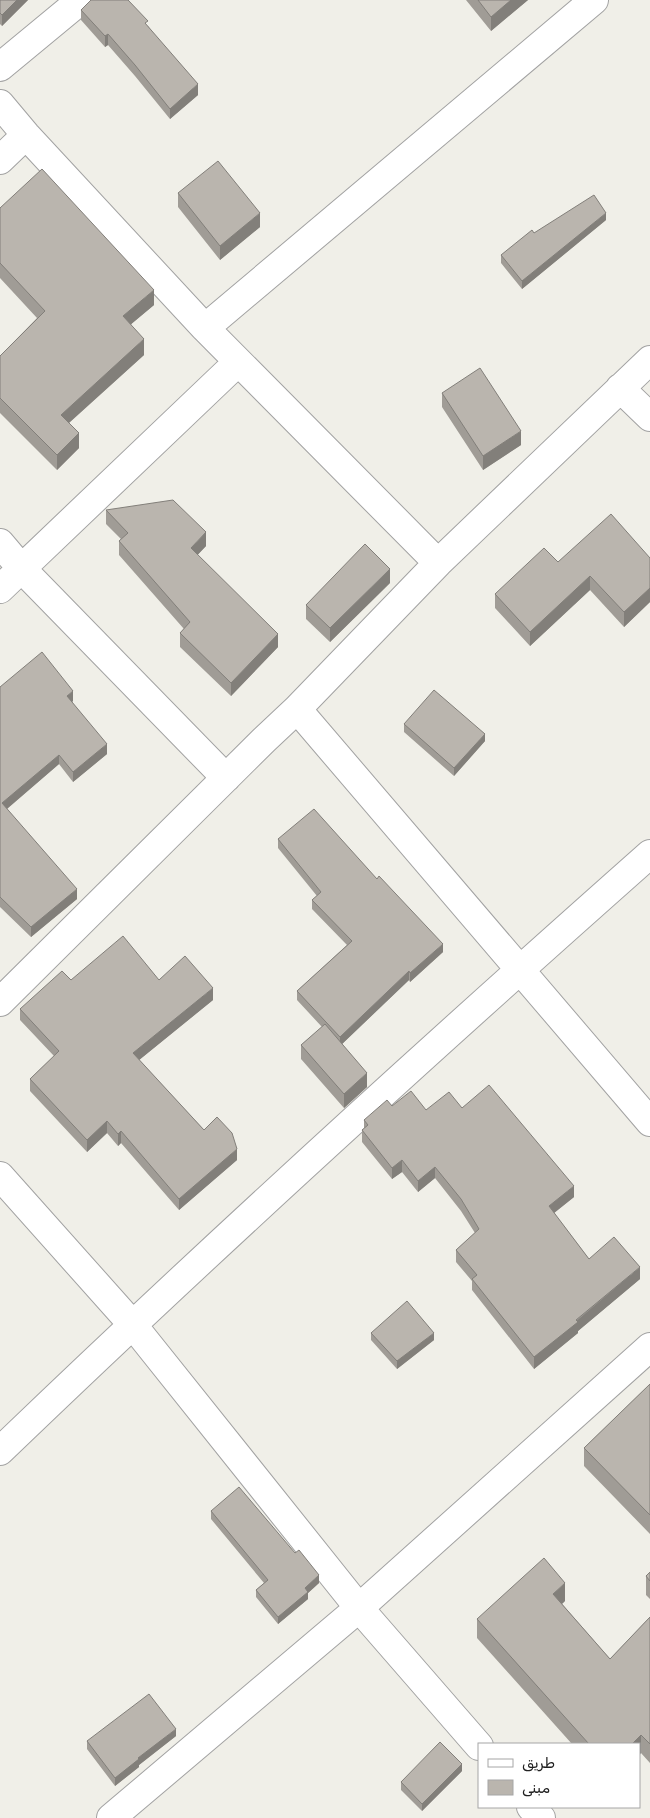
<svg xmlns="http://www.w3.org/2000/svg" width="650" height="1818" font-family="Rubik,'Noto Naskh Arabic',sans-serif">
<rect width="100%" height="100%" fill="#f0efe8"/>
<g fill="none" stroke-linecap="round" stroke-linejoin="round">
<defs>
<path id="minor" d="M 0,67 L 81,0
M 0,104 L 26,135 L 205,328 L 438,563
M 0,160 L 26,135
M 205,328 L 594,0
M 620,388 L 650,417
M 0,543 L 22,569 L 226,778
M 0,589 L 238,362
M 297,709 L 650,1122
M 0,1002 L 264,740 L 297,709 L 438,563 L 650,360
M 0,1176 L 132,1324 L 359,1608 L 479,1746
M 0,1451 C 212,1247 430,1049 650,854
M 531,1807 L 541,1818
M 111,1818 L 359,1608 L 650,1347"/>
</defs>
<use href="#minor" stroke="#a2a2a2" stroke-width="30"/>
<use href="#minor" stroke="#fff" stroke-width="28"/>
</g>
<path fill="#a09c96" d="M 0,0 L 28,0 L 2,26 L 0,24 Z
M 466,0 L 528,0 L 491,31 Z
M 81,10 L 148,26 L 198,95 L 170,119 L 135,76 L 108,45 L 105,47 L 81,20 Z
M 178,193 L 260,227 L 220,260 L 178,207 Z
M 0,208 L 154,305 L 131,324 L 144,355 L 69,423 L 79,448 L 57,470 L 0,413 L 0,356 L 37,318 L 0,278 Z
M 606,220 L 522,289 L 501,263 L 501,255 L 534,233 Z
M 442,393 L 521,445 L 483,470 L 442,407 Z
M 106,510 L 206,546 L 197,555 L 278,647 L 231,696 L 180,647 L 180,633 L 184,629 L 119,555 L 119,541 L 121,539 L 106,524 Z
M 650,558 L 650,602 L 624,627 L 590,590 L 530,646 L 495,608 L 495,594 L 558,562 Z
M 390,583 L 330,642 L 306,619 L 306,605 Z
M 0,687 L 73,701 L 72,702 L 107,754 L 73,782 L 59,764 L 7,809 L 77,899 L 31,937 L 0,907 Z
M 404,724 L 485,741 L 454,776 L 404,732 Z
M 278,839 L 443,952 L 410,982 L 409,980 L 342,1044 L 367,1087 L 344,1108 L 301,1059 L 301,1045 L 322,1027 L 297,1000 L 297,991 L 347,945 L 312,909 L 312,900 L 317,896 L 278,848 Z
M 71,980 L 159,980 L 213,1000 L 139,1060 L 204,1130 L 237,1160 L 179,1210 L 121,1143 L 118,1146 L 107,1133 L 87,1152 L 30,1091 L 30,1079 L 54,1056 L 20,1020 L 20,1009 Z
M 392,1106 L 426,1110 L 462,1108 L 574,1197 L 554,1213 L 589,1259 L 640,1279 L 578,1331 L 578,1333 L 534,1369 L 472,1290 L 472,1281 L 456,1262 L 456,1250 L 475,1233 L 461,1211 L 435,1178 L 418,1192 L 402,1172 L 392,1179 L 362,1142 L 362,1130 L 364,1129 L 364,1120 Z
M 371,1333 L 434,1340 L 397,1369 L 371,1340 Z
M 650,1384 L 650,1534 L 584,1466 L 584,1448 Z
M 211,1511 L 319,1583 L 308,1593 L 308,1599 L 278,1624 L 256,1597 L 256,1590 L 264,1583 L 211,1519 Z
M 650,1572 L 650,1599 L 646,1595 L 646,1576 Z
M 565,1601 L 562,1604 L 610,1659 L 650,1617 L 650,1763 L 641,1753 L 639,1744 L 572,1744 L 477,1638 L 477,1619 Z
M 176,1736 L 139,1765 L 139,1767 L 115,1786 L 87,1749 L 87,1741 Z
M 462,1771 L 422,1811 L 401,1790 L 401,1782 Z"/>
<path fill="#827f7a" d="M 17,0 L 28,0 L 2,26 L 2,15 Z
M 511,0 L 528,0 L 491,31 L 491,17 Z
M 108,34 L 108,45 L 105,47 L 105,36 Z
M 198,84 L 198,95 L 170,119 L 170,109 Z
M 260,213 L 260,227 L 220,260 L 220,246 Z
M 606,213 L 606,220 L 522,289 L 522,281 Z
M 154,290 L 154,305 L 123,331 L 123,316 Z
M 144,339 L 144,355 L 61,430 L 61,415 Z
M 521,431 L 521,445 L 483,470 L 483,456 Z
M 79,433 L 79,448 L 57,470 L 57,455 Z
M 206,532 L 206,546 L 191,562 L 191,548 Z
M 390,569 L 390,583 L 330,642 L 330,628 Z
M 590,576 L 590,590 L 530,646 L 530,632 Z
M 650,588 L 650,602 L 624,627 L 624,612 Z
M 278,634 L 278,647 L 231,696 L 231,683 Z
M 73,691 L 73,701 L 67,706 L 67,696 Z
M 485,734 L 485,741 L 454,776 L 454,768 Z
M 107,744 L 107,754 L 73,782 L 73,772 Z
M 59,755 L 59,764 L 2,813 L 2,803 Z
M 77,889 L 77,899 L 31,937 L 31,927 Z
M 443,944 L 443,952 L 410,982 L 410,973 Z
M 409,971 L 409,980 L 340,1046 L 340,1037 Z
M 213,988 L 213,1000 L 133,1065 L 133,1053 Z
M 367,1073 L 367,1087 L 344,1108 L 344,1094 Z
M 107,1121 L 107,1133 L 87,1152 L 87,1140 Z
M 121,1131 L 121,1143 L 118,1146 L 118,1134 Z
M 237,1149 L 237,1160 L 179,1210 L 179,1199 Z
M 402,1160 L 402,1172 L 392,1179 L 392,1168 Z
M 435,1167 L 435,1178 L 418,1192 L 418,1181 Z
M 574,1186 L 574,1197 L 549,1217 L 549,1206 Z
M 640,1267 L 640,1279 L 578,1331 L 578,1333 L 534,1369 L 534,1357 Z
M 434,1333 L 434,1340 L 397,1369 L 397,1361 Z
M 319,1575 L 319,1583 L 308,1593 L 308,1599 L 278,1624 L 278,1617 L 305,1588 Z
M 565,1583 L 565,1601 L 553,1612 L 553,1594 Z
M 176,1729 L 176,1736 L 139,1765 L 139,1767 L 115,1786 L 115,1778 L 138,1758 Z
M 641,1735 L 641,1753 L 639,1756 L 639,1744 L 632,1744 Z
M 462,1764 L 462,1771 L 422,1811 L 422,1804 Z"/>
<path fill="#bab5ae" stroke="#827f7a" d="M 0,0 L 17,0 L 2,15 L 0,13 Z
M 91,0 L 128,0 L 148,21 L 145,23 L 198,84 L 170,109 L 135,65 L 108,34 L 105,36 L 81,10 Z
M 478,0 L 511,0 L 491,17 Z
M 218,161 L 260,213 L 220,246 L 178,193 Z
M 42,169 L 154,290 L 123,316 L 144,339 L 61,415 L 79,433 L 57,455 L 0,398 L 0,356 L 45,311 L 0,263 L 0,208 Z
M 594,195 L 606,213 L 522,281 L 501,255 L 532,230 L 534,233 Z
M 480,368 L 521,431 L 483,456 L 442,393 Z
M 173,500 L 206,532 L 191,548 L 278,634 L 231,683 L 180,633 L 190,622 L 119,541 L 128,533 L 106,510 Z
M 611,514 L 650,558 L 650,588 L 624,612 L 590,576 L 530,632 L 495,594 L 544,548 L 558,562 Z
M 365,544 L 390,569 L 330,628 L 306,605 Z
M 42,652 L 73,691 L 67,696 L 107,744 L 73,772 L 59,755 L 2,803 L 77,889 L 31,927 L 0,897 L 0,687 Z
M 434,690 L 485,734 L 454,768 L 404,724 Z
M 314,809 L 377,879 L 379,876 L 443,944 L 410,973 L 409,971 L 340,1037 L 297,991 L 352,941 L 312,900 L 321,892 L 278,839 Z
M 123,936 L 159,980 L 185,956 L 213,988 L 133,1053 L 204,1130 L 217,1117 L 232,1133 L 237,1149 L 179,1199 L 121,1131 L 118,1134 L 107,1121 L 87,1140 L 30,1079 L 59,1051 L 20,1009 L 62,971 L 71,980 Z
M 325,1024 L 367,1073 L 344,1094 L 301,1045 Z
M 489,1085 L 574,1186 L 549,1206 L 589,1259 L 614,1237 L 640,1267 L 576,1320 L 578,1322 L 534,1357 L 472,1279 L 477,1275 L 456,1250 L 479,1229 L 461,1199 L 435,1167 L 418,1181 L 402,1160 L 392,1168 L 362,1130 L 368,1125 L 364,1120 L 387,1100 L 392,1106 L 411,1091 L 426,1110 L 449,1092 L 462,1108 Z
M 407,1301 L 434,1333 L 397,1361 L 371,1333 Z
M 650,1384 L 650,1515 L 584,1448 Z
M 239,1487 L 295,1553 L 299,1550 L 319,1575 L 305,1588 L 308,1592 L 278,1617 L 256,1590 L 268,1580 L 211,1511 Z
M 544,1558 L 565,1583 L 553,1594 L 610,1659 L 650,1617 L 650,1744 L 641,1735 L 632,1744 L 589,1744 L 477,1619 Z
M 650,1572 L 650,1581 L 646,1576 Z
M 149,1694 L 176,1729 L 138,1758 L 139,1759 L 115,1778 L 87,1741 Z
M 440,1742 L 462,1764 L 422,1804 L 401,1782 Z"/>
<rect x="478" y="1743" width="162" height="65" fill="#ffffff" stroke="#a6a6a6"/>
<rect x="488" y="1759" width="25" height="8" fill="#ffffff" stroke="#a6a6a6"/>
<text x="522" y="1768" font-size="15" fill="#212121">طريق</text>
<rect x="488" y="1780" width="25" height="15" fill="#bab5ae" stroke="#a6a6a6"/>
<text x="522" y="1793" font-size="15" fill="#212121">مبنى</text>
</svg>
